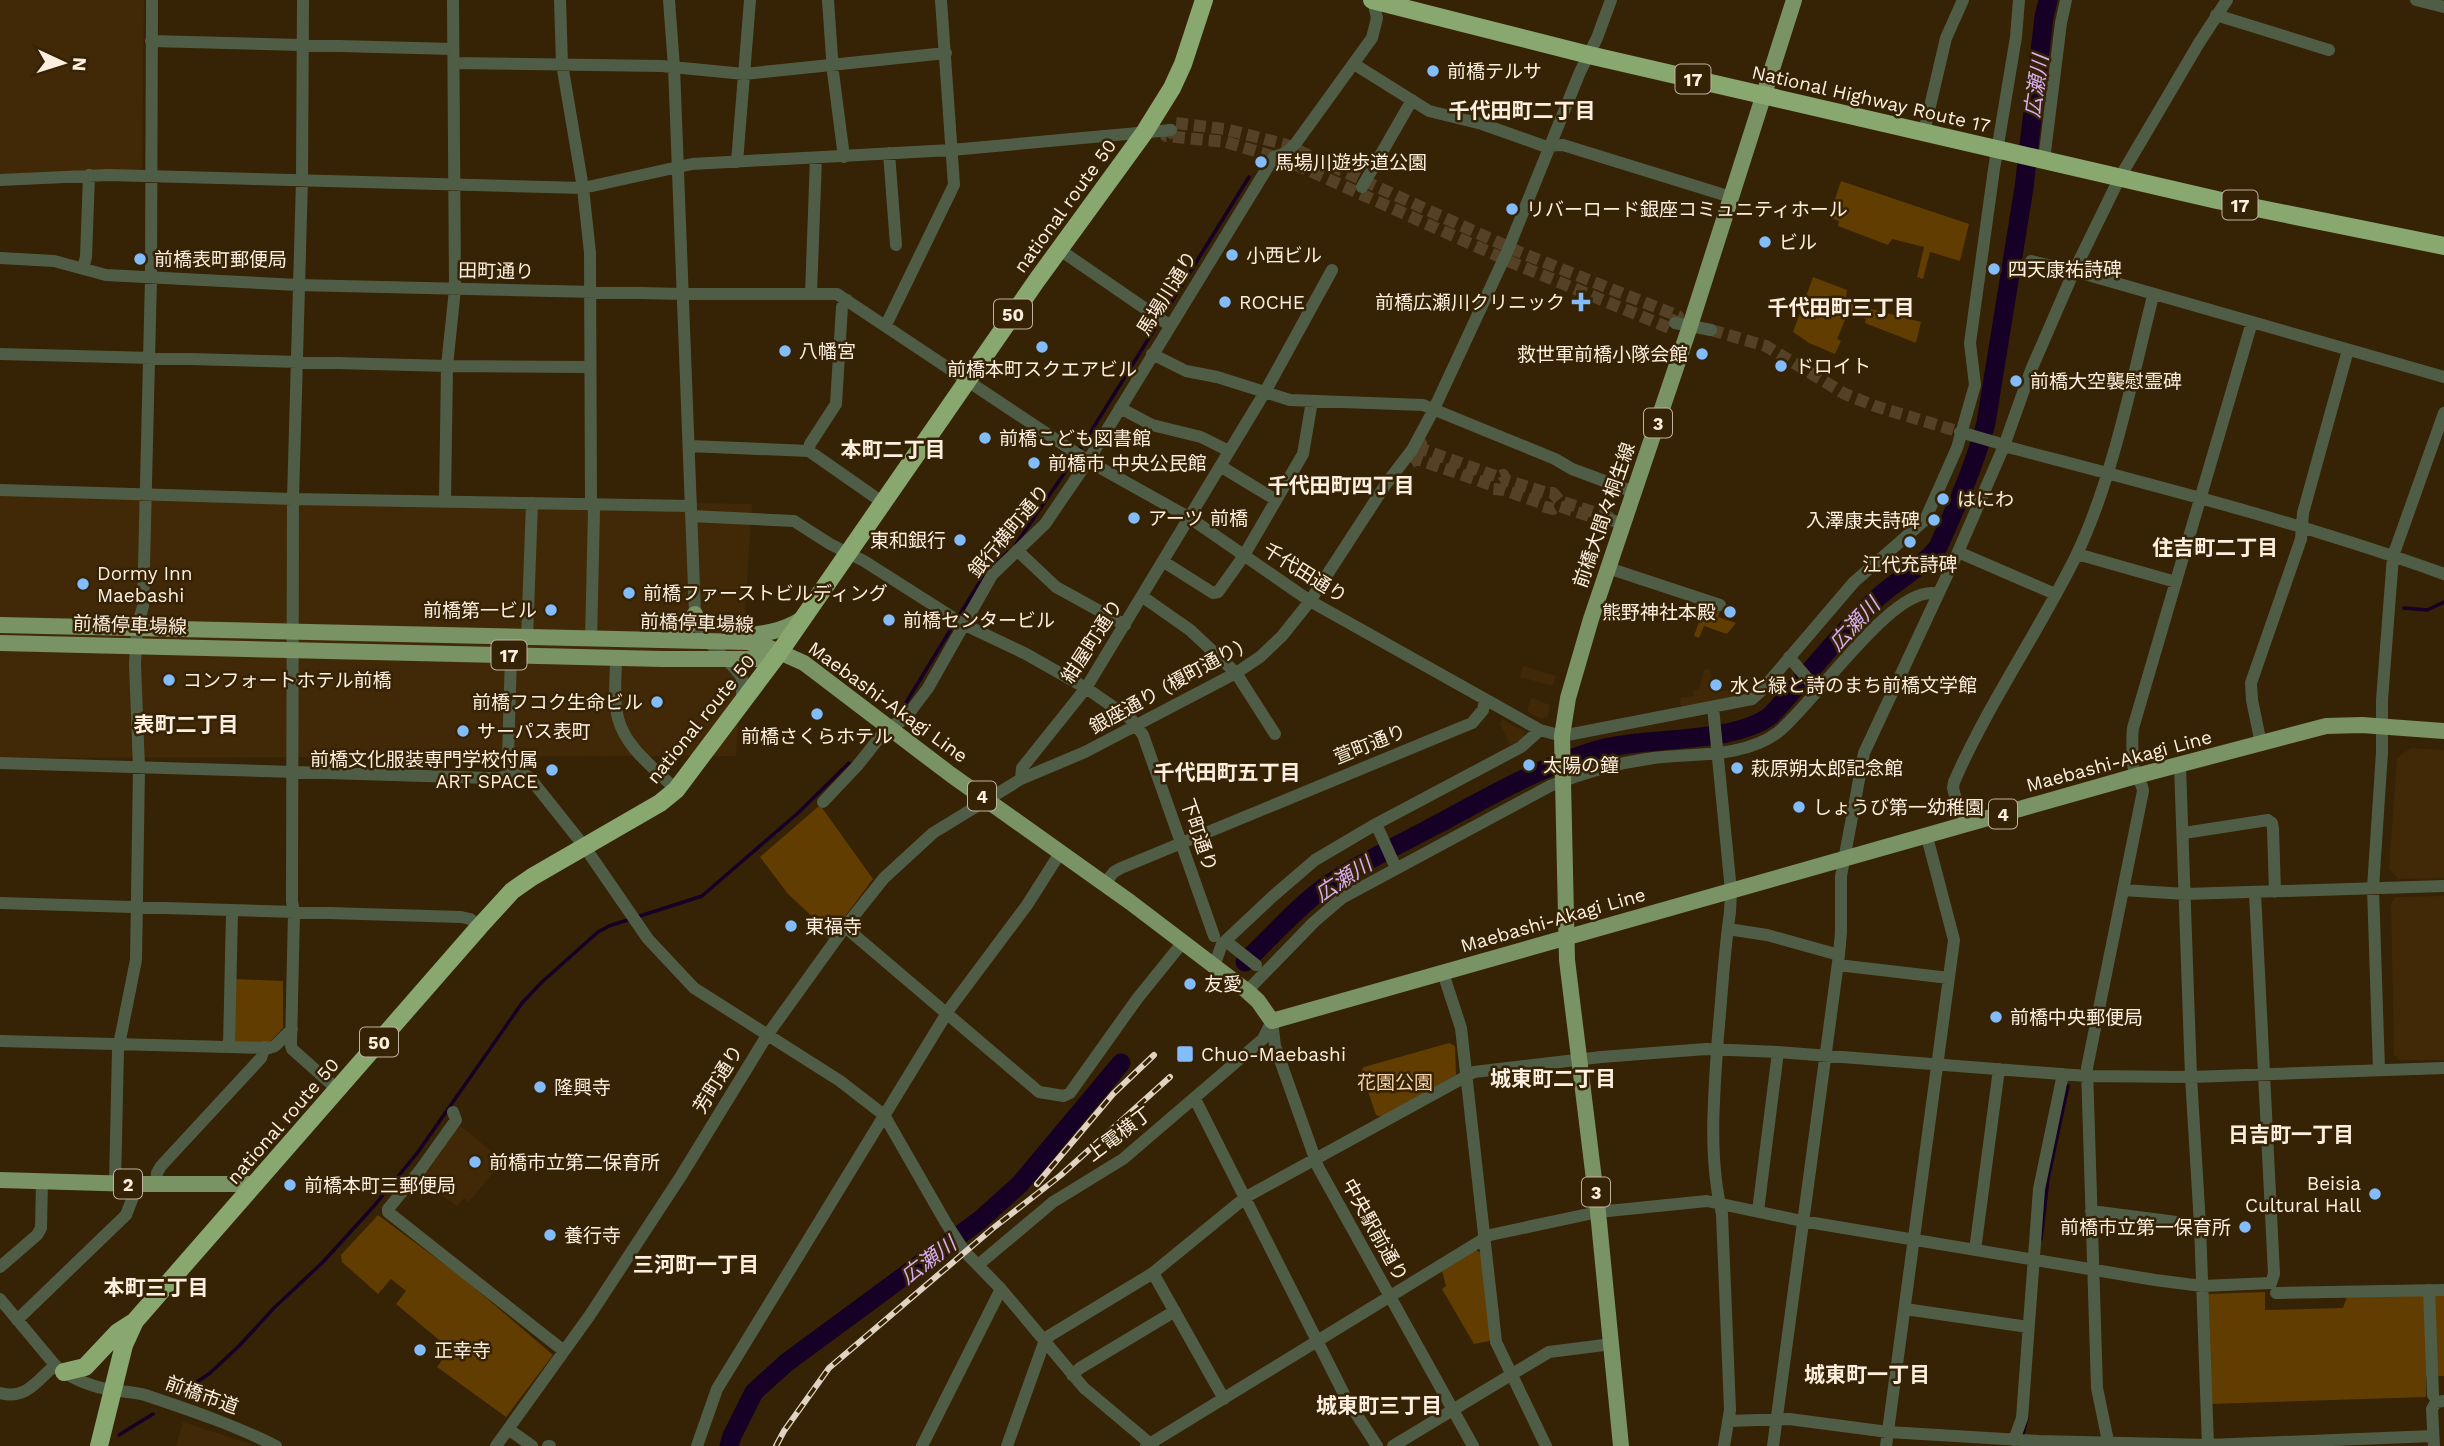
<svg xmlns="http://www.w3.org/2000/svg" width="2444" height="1446" font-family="'Work Sans','Noto Sans JP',sans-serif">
<rect width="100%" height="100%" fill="#362205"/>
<path fill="#412907" d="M 0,0 L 144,0 L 142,167 L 135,173 L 0,175 Z
M 0,490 L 752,504 L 736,756 L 0,758 Z
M 1523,666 L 1556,676 L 1553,686 L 1520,677 Z
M 1710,669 L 1714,692 L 1741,689 L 1742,698 L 1681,706 L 1680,698 L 1694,696 L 1693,691 L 1699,689 L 1704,670 Z
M 1531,698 L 1550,705 L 1548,716 L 1541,719 L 1527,711 Z
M 1502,719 L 1525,732 L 1523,739 L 1510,745 L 1500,724 Z
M 2411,748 L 2444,750 L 2444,878 L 2398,879 L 2389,869 L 2397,758 Z
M 2444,896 L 2444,1060 L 2400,1060 L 2394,1055 L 2391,904 L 2395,897 Z
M 457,1123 L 503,1161 L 469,1202 L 464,1198 L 457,1206 L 418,1179 Z
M 183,1422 L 248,1443 L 254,1446 L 176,1446 Z"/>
<path fill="#623d01" d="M 1841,181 L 1969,224 L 1960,261 L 1930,252 L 1923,279 L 1917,277 L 1924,247 L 1892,239 L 1888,245 L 1838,226 L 1839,221 L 1829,217 Z
M 1813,277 L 1847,290 L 1845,302 L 1921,322 L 1916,343 L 1865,323 L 1866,319 L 1848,313 L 1837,339 L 1841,341 L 1835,354 L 1809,343 L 1793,332 Z
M 1704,607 L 1720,610 L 1718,617 L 1736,623 L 1727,634 L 1704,626 L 1699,638 L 1694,636 Z
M 820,805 L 873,879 L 828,939 L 813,925 L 816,920 L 788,894 L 760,857 Z
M 234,979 L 283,981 L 283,1028 L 268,1044 L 237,1043 L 233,1039 Z
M 1449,1043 L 1455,1046 L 1456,1075 L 1382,1117 L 1376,1115 L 1361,1071 L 1364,1067 Z
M 378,1215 L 463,1278 L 553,1355 L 506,1417 L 437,1367 L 450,1349 L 396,1304 L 406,1291 L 391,1279 L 378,1294 L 342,1262 L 341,1255 Z
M 1476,1250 L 1481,1253 L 1491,1338 L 1489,1341 L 1474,1344 L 1442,1289 L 1446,1286 L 1442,1271 Z
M 2265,1292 L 2265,1310 L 2343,1308 L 2347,1297 L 2444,1294 L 2444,1376 L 2426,1376 L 2426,1397 L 2209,1404 L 2205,1294 Z"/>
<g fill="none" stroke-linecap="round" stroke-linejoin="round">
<path stroke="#170025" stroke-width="3.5" d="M 1016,544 L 1072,462 L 1249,177
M 2404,608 L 2427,610 L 2444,602
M 904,706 L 987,570 L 1008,552
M 2041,1239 L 2048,1179 L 2068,1086
M 178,1395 L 210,1373 L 239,1346 L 274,1308 L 323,1262 L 374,1206 L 418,1152 L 522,1003 L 542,982 L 598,932 L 609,926 L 702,896 L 798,813 L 849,763
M 119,1435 L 153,1414
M 2022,1437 L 2027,1418"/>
<path stroke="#170025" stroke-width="19" d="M 1245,962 C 1271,937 1296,908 1326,886 C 1359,863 1397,846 1432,827 C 1489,797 1543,764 1605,748 C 1652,737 1734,743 1770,716 C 1806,678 1837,636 1876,599 C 1895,581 1921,569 1938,547 C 1956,507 1974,467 1986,423 L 2024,188 L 2044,17 L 2048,0
M 729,1446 L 732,1436 L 754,1392 L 786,1363 L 980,1220 L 1020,1184 L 1121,1063"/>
<path stroke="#544126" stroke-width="12" stroke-dasharray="12 6" stroke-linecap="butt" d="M 1176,123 L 1225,129 L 1284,144 L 1517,251 L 1678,316 L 1672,329 L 1513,263 L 1288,161 L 1226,142 L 1166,136 Z
M 1711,330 L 1766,346 L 1845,394 L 1875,406 L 1960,432
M 1421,443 L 1422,449 L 1498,477 L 1503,475 L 1506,480 L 1544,492 L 1553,493 L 1560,501 L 1609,517 L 1607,522 L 1559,506 L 1553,509 L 1543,506 L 1541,503 L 1504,490 L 1493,489 L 1491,485 L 1417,459 L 1408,464 Z"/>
<path stroke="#505d46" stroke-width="12" d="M 303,0 L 302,180 L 293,499 L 292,901 L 294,913 L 291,1045 L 292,1049 L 338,1090
M 560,0 L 562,64 L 583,188 L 590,253 L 591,503 L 594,511 L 591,640
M 669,0 L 674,67 L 695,614 C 699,643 728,655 742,678 L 742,699
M 828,0 L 833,72 L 844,157
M 2416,0 L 2444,7
M 2216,15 L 2329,50
M 151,41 L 453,49
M 454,63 L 662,66 L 744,74 L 946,53
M 1354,64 L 1429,111 L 1482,124 L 1544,146 L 1563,145 L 1731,197
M 1924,132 L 1946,38 L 1963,0
M 889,153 L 896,245
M 2044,160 L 2061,23 L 2066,0
M 737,162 L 750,0
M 0,180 L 108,175 L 583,188 L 692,164 L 951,150 L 1171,130
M 1362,187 L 1412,100
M 1060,250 L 1169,325
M 0,258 L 54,261 L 106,275 L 298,285 L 683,294 L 837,294 L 1088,461 L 1190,518 L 1310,601 L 1540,730 L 1562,736 L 1752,699 L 1761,691 L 1854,582 L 1925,520 L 1957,448 L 1975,385 L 1970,343 L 1994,169 L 2016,37 L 2019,0
M 2031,261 L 2074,271 L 2444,377
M 83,269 L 86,257 L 89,175
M 811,294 L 816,158
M 1675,323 L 1711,330
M 886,325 L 954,185 L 941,0
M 0,354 L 447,366 L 590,367
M 1152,354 L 1186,371 L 1217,377 L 1290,400 L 1423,405 L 1555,459 L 1572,469 L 1634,492
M 1120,408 L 1152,425 L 1201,437 L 1229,451
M 1960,432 L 1998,443 L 2004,446 C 2152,485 2300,522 2444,574
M 689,446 L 809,451 L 882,502
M 809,451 L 810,444 L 836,404 L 842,307 L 847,300
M 1220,466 L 1276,500
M 0,490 L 293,499 L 691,506
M 445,501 L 447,366 L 455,289 L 453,0
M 532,503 L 527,638 L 511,655 L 508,758 L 513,769 L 529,777 L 584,846 L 648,939 L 694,988 L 840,1081 L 884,1115 L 946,1223 L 965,1252 L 1001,1289 L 1084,1388 L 1153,1446
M 691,516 L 794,521 L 830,544 L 864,561 L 963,624 L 1026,654 L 1086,688 L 1132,720 L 1143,735 L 1214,936
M 1608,519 L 1623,524
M 1019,552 L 1056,587 L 1125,625
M 1958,552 L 2055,594
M 2077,554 L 2176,582
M 1164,562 L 1213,593 L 1218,592 L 1243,557 L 1303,454 L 1312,401
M 1608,568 L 1720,605
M 1143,597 L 1190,630 L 1236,673 L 1275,734
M 1789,657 L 1818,691
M 616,658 C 616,677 613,700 618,718 C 626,749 655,768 676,790
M 1713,707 L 1731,891 L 1730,912 C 1724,953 1722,994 1718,1036 C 1714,1094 1708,1157 1722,1214 L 1730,1410 L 1724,1446
M 2261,744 L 2252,700 L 2251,683 L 2301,539 L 2303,513 L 2348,350
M 0,763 L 489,778 L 500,778 L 518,772
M 2180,766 L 2191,1077 L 2200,1225 L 2208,1446
M 1021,779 L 1022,768 L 1086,688 L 1265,392 L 1332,270
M 823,802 L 857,766 L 888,727 L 904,720 L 928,688 L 992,575 L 1045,524 L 1088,461 L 1274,157 L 1286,153 L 1296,143 L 1372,38 L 1377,18 L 1373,0
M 1376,824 L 1396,868
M 1963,826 L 1953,788 L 1954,782 C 1988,704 2038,633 2076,556 C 2113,479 2132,379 2153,296
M 2184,833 L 2268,820 L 2272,823 L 2273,829 L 2275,892
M 1104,884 L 1114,872 L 1121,868 L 1472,723 L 1483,710 L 1485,700
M 2123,890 L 2185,894 L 2444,886
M 0,903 L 461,917 L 470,919 L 480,926
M 845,927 L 1039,1092 L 1064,1096 L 1070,1093 L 1137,999 L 1183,942
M 1728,929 L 1767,935 L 1839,955
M 1232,946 L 1256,965
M 1838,965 L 1949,978
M 1214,966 L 1222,944 L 1272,897 L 1315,860 L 1376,824 L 1521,747 L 1540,730
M 1443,973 L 1461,1028 L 1496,1342 L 1546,1446
M 1247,991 L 1314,922 L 1342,898 L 1550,786 C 1582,773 1618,763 1653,758 C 1693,753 1743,758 1777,733 C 1813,706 1894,581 1938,594
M 1272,1021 L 1275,1046 L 1318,1167 L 1473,1446
M 0,1041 L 269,1048 L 275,1046 L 292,1029
M 229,1046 L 232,912
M 2379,1070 L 2373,888 L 2382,752 L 2382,700 L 2393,556 L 2444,413
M 1195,1099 L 1346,1398 L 1377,1446
M 453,1112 L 456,1120 L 421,1169 L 388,1209 L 388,1212 L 564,1351
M 115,1184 L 118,1050 L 136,960 L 139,768 L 135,664 L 137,628 L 143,606 L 151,278 L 152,0
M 156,1184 L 157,1173 L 161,1166 L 261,1058 L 265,1047
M 1758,1211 L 1778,1052
M 2091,1211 L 2200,1225
M 1975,1250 L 1999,1069
M 978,1265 L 1053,1202 L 1123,1159 L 1263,1039 L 1272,1021
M 0,1267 L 37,1235 L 41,1228 L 42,1181
M 1153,1273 L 1224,1399
M 2429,1290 L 2433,1395
M 2276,1293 L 2444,1290
M 0,1299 L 55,1365 C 68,1378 95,1388 113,1390 C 124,1392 135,1392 145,1395 C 190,1410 234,1425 276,1446
M 1905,1309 L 2028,1327
M 17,1320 L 126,1215 L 133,1197 L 135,1184
M 1072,1375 L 1080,1368 L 1175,1311
M 0,1393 C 26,1400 37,1381 55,1365
M 1728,1421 L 1789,1419 L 1888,1432 L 2039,1441 L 2208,1445 L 2433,1436
M 508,1429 L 532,1446
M 2014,1440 L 2022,1418 L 2039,1189 L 2063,1074
M 496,1446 L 590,1315 L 681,1176 L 768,1034 L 845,927 L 884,878 L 933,833 L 1021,779 L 1085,752 L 1236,673 L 1260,657 L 1282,636 L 1310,601 L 1386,484 L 1412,450 L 1433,411 L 1507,252 L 1580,72 L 1597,38 L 1611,0
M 548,1446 L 550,1446
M 697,1446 L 717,1389 L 950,1008 L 1027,905 L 1060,853
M 922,1446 L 1001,1289
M 1007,1446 L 1045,1340 L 1049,1336 L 1153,1273 L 1246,1197 L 1474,1072 L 1601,1057 L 1706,1049 L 1778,1052 L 2086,1076 L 2191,1077 L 2444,1068
M 1146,1446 L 1490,1235 L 1598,1212 L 1707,1201 L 1802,1221 L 2155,1280 L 2202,1286 L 2271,1283 L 2274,1274 L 2255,893
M 1393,1446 L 1549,1352 L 1612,1344
M 1773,1446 L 1839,955 L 1841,932 L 1841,876 L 1864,753 L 1958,552 L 2004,446 L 2031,370 L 2074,271 L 2120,177 L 2199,43 L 2227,0
M 1886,1446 L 1954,940 L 1927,837
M 2109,1446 L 2097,1388 L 2087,1068 L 2143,791 C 2142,782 2136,778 2134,769 C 2132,765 2132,734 2133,728 L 2252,322
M 2434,1446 L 2432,1409 L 2436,1402 L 2444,1401"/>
<path stroke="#799364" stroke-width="16" d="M 0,625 L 747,642 L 768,647 L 804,663 L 950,774 L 1130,902 L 1247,991 L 1258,1001 L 1272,1021 L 2136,776 L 2326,726 L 2362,725 L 2444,731
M 738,636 C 762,634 782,632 802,619
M 665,639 L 684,632 L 695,614
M 0,643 L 663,659 L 759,659 L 779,653
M 0,1180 L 135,1184 L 256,1184
M 1621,1446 L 1598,1212 L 1567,960 L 1562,736 L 1568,698 L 1591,619 L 1690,326 L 1794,0"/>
<path stroke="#89a86f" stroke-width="18" d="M 1372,0 L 1589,55 L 2217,200 L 2444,246
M 64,1372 L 85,1367 L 118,1332 L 132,1323
M 99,1446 L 124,1345 L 135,1321 L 480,926 L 512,891 L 532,877 L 660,803 L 676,790 L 779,653 L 1037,280 L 1144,133 L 1172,88 L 1183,64 L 1204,0"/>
<defs>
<path id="rail" d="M 1037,1184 L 1113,1094 L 1154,1055
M 776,1446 L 784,1431 L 829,1368 L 992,1229 L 1061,1175 L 1170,1077"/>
</defs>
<use href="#rail" stroke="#e1d3c1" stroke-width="6"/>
<use href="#rail" stroke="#362205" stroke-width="3.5" stroke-dasharray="10" stroke-linecap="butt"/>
</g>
<g fill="#83bcfb" stroke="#362205" stroke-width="2.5">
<circle cx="1433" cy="71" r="7"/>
<circle cx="1261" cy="162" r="7"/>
<circle cx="1512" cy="209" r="7"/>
<circle cx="1765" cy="242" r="7"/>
<circle cx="1232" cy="255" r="7"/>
<circle cx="140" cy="259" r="7"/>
<circle cx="1994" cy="269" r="7"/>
<circle cx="1225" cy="302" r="7"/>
<path d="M1577.5 291.5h7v7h7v7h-7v7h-7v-7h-7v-7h7z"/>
<circle cx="1042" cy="347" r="7"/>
<circle cx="785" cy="351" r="7"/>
<circle cx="1702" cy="354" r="7"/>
<circle cx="1781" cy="366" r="7"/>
<circle cx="2016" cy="381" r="7"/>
<circle cx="985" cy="438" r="7"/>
<circle cx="1034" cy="463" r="7"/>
<circle cx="1943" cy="499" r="7"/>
<circle cx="1134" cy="518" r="7"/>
<circle cx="1934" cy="520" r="7"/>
<circle cx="960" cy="540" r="7"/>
<circle cx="1910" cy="542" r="7"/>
<circle cx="83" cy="584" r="7"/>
<circle cx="629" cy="593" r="7"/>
<circle cx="551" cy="610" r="7"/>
<circle cx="1730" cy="612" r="7"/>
<circle cx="889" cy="620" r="7"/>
<circle cx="169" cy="680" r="7"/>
<circle cx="1716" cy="685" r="7"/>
<circle cx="657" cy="702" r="7"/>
<circle cx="817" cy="714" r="7"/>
<circle cx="463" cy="731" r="7"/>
<circle cx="1529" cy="765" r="7"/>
<circle cx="1737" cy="768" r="7"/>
<circle cx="552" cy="770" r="7"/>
<circle cx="1799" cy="807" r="7"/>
<circle cx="791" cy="926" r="7"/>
<circle cx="1190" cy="984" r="7"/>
<circle cx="1996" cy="1017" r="7"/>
<rect x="1176" y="1045" width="18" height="18" rx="3.5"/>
<circle cx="540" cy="1087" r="7"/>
<circle cx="475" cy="1162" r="7"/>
<circle cx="290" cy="1185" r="7"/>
<circle cx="2375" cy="1194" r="7"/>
<circle cx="2245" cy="1227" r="7"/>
<circle cx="550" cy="1235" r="7"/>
<circle cx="420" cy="1350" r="7"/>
</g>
<g text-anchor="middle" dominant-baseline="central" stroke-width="5" stroke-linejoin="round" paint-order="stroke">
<g fill="#362205" stroke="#c1b29e" stroke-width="2">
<rect x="1675.5" y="64.5" width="35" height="29" rx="5"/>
<rect x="2222.5" y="190.5" width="35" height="29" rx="5"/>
<rect x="994" y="299.5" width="38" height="29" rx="5"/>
<rect x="1644" y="408.5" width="28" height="29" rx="5"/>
<rect x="491.5" y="640.5" width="35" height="29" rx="5"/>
<rect x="968" y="781.5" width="28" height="29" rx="5"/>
<rect x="1989" y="799.5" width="28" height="29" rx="5"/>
<rect x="360" y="1027.5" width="38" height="29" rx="5"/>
<rect x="114" y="1169.5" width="28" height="29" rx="5"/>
<rect x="1582" y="1177.5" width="28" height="29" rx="5"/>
</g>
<g font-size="18" font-weight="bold" fill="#fdefdf">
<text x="1693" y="79">17</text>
<text x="2240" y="205">17</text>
<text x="1013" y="314">50</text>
<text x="1658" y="423">3</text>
<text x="509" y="655">17</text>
<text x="982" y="796">4</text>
<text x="2003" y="814">4</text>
<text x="379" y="1042">50</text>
<text x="128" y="1184">2</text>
<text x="1596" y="1192">3</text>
</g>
<g font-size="19" fill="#fdefdf" stroke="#362205" text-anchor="start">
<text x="1447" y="71">前橋テルサ</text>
<text x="1275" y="162">馬場川遊歩道公園</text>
<text x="1526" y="209">リバーロード銀座コミュニティホール</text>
<text x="1779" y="242">ビル</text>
<text x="1246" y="255">小西ビル</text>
<text x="154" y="259">前橋表町郵便局</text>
<text x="2008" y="269">四天康祐詩碑</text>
<text x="1239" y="302">ROCHE</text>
<text x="1565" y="302" text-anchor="end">前橋広瀬川クリニック</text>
<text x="799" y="351">八幡宮</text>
<text x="1688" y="354" text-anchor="end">救世軍前橋小隊会館</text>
<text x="1795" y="366">ドロイト</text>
<text x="1042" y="369" text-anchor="middle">前橋本町スクエアビル</text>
<text x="2030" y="381">前橋大空襲慰霊碑</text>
<text x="999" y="438">前橋こども図書館</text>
<text x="1048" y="463">前橋市 中央公民館</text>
<text x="1957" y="499">はにわ</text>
<text x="1148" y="518">アーツ 前橋</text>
<text x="1920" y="520" text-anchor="end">入澤康夫詩碑</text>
<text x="946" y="540" text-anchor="end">東和銀行</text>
<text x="1910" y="564" text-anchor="middle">江代充詩碑</text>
<text x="97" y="573">Dormy Inn<tspan x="97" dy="22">Maebashi</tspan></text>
<text x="643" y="593">前橋ファーストビルディング</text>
<text x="537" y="610" text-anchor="end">前橋第一ビル</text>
<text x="1716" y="612" text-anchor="end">熊野神社本殿</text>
<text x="903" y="620">前橋センタービル</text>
<text x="183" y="680">コンフォートホテル前橋</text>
<text x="1730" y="685">水と緑と詩のまち前橋文学館</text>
<text x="643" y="702" text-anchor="end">前橋フコク生命ビル</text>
<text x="477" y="731">サーパス表町</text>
<text x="817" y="736" text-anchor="middle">前橋さくらホテル</text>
<text x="538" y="759" text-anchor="end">前橋文化服装専門学校付属<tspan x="538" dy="22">ART SPACE</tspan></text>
<text x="1543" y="765">太陽の鐘</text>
<text x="1751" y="768">萩原朔太郎記念館</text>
<text x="1813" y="807">しょうび第一幼稚園</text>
<text x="805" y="926">東福寺</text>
<text x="1204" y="984">友愛</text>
<text x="2010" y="1017">前橋中央郵便局</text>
<text x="1201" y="1054">Chuo-Maebashi</text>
<text x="554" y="1087">隆興寺</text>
<text x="489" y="1162">前橋市立第二保育所</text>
<text x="2361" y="1183" text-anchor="end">Beisia<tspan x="2361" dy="22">Cultural Hall</tspan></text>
<text x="304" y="1185">前橋本町三郵便局</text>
<text x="2231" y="1227" text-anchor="end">前橋市立第一保育所</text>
<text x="564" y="1235">養行寺</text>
<text x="434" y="1350">正幸寺</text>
</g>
<g font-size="19" fill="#fdefdf" stroke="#362205">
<text transform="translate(1871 99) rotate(13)">National Highway Route 17</text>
<text transform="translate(1065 206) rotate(-54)">national route 50</text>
<text transform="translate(496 271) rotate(1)">田町通り</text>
<text transform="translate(1167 293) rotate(-58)">馬場川通り</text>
<text transform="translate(1604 515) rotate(-71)">前橋大間々桐生線</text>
<text transform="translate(1009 531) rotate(-50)">銀行横町通り</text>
<text transform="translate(1305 573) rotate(32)">千代田通り</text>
<text transform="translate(697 623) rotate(2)">前橋停車場線</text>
<text transform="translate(130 625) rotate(2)">前橋停車場線</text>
<text transform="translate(1092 641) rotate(-57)">紺屋町通り</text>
<text transform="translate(1166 687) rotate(-29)">銀座通り (榎町通り)</text>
<text transform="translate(888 702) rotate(36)">Maebashi-Akagi Line</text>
<text transform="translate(701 719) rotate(-51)">national route 50</text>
<text transform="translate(1370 744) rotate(-22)">萱町通り</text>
<text transform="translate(2119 761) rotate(-15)">Maebashi-Akagi Line</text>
<text transform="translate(1199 835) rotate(71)">下町通り</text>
<text transform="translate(1553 920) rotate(-16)">Maebashi-Akagi Line</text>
<text transform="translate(718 1079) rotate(-58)">芳町通り</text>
<text transform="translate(283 1121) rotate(-49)">national route 50</text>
<text transform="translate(1119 1134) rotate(-37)">上電横丁</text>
<text transform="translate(1375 1230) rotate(61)">中央駅前通り</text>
<text transform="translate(202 1395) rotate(20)">前橋市道</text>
</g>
<g font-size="19" fill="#f6d2a8" stroke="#362205">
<text x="1395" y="1082">花園公園</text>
</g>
<g font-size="21" font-style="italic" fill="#d7aef2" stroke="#362205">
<text transform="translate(2036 86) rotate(-82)">広瀬川</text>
<text transform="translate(1854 624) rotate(-47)">広瀬川</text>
<text transform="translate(1343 879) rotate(-33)">広瀬川</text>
<text transform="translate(928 1260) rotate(-37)">広瀬川</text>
</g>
<g font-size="21" font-weight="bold" fill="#fdefdf" stroke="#362205">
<text x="1522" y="110">千代田町二丁目</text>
<text x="1841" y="307">千代田町三丁目</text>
<text x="893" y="449">本町二丁目</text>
<text x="1341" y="485">千代田町四丁目</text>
<text x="2215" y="547">住吉町二丁目</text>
<text x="186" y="724">表町二丁目</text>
<text x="1227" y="772">千代田町五丁目</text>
<text x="1553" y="1078">城東町二丁目</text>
<text x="2291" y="1134">日吉町一丁目</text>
<text x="696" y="1264">三河町一丁目</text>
<text x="156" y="1287">本町三丁目</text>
<text x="1867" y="1374">城東町一丁目</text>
<text x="1379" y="1405">城東町三丁目</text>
</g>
</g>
<g transform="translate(63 63) rotate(94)" stroke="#362205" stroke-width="5" paint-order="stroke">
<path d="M0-5L12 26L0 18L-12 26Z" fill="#fdefdf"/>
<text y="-10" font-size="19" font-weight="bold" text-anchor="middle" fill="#fdefdf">N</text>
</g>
</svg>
